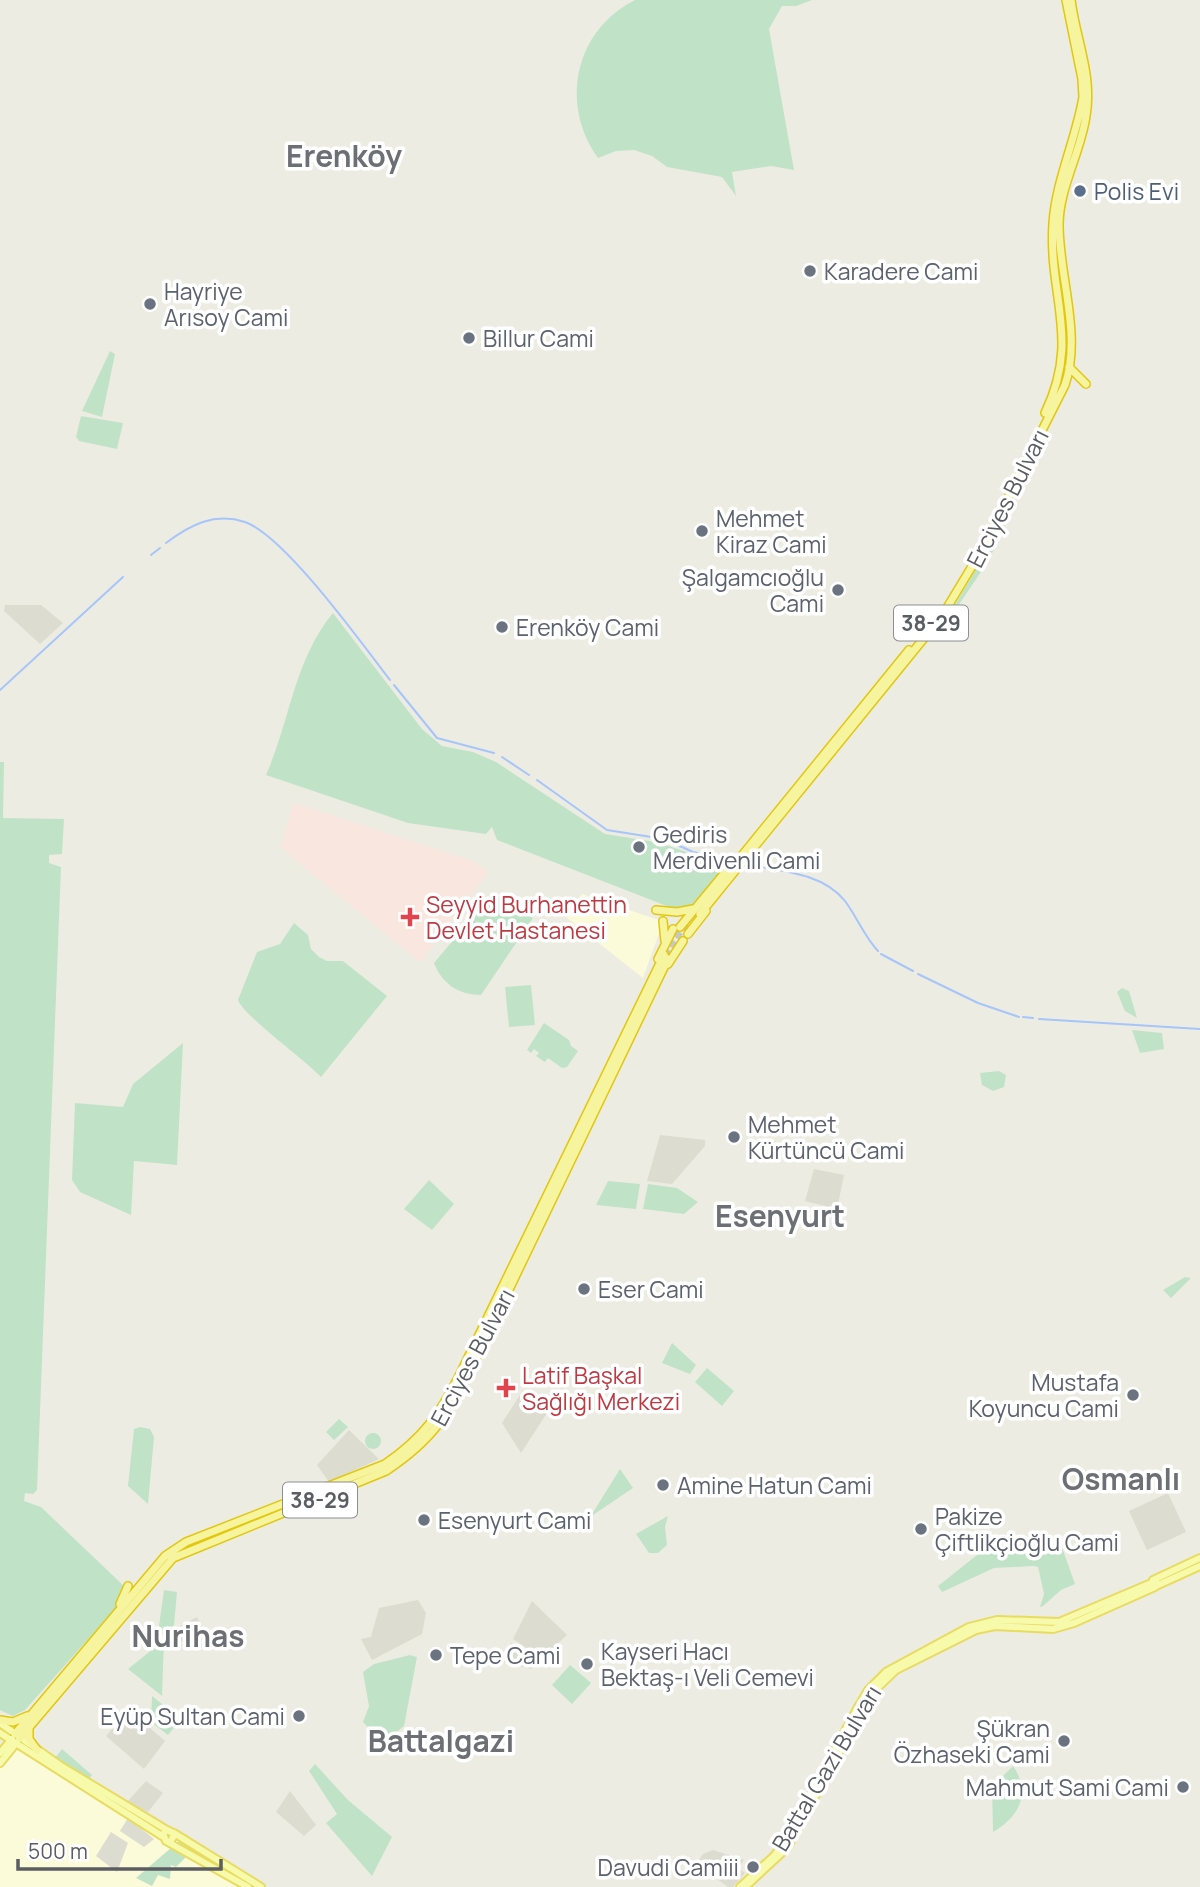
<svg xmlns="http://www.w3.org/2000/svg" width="1200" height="1887" font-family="Manrope,sans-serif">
<rect width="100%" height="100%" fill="#edece3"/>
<path fill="#fbfad9" d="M 582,894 L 659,920 L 661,928 L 643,978 L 567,918 Z
M 17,1738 L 144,1821 L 246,1880 L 243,1887 L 0,1887 L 0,1758 Z"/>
<path fill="#dcdcd1" d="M 5,605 L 41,605 L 63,623 L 40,644 L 4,611 Z
M 660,1135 L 705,1140 L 705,1146 L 672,1184 L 647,1181 Z
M 814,1169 L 844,1175 L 837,1209 L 805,1201 Z
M 523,1390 L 549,1410 L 521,1453 L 502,1423 Z
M 349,1430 L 379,1459 L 329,1482 L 317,1465 Z
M 1168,1493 L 1186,1532 L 1147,1550 L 1129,1511 Z
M 418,1600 L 426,1613 L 422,1634 L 372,1660 L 361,1639 L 371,1637 L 379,1608 Z
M 532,1601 L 567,1635 L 542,1658 L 513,1639 Z
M 197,1617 L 209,1641 L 199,1650 L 180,1641 L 179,1627 Z
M 511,1643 L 539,1661 L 531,1669 L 500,1661 Z
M 128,1709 L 165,1741 L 144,1769 L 106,1736 Z
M 146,1781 L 163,1793 L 148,1812 L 127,1802 Z
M 290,1791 L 316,1825 L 304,1836 L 276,1812 Z
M 128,1818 L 154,1839 L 144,1847 L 120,1831 Z
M 111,1832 L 128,1843 L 117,1872 L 96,1856 Z
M 713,1850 L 744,1860 L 738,1868 L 745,1873 L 733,1887 L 728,1887 L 696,1864 L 703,1854 Z"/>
<path fill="#f9e7df" d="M 293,803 L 470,860 L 489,872 L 420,962 L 281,848 Z"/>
<path fill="#c0e3c7" d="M 635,0 L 812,0 L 796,6 L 782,6 L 769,29 L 794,170 L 771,166 L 732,172 L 736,196 L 722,177 L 667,167 L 652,156 L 634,150 L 616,151 L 598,158 C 559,104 575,30 635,0 Z
M 110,351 L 115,354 L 102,417 L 82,411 Z
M 81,416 L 123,423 L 117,449 L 79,441 L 76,437 Z
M 1049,421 L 1045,437 L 989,560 L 952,615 L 949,615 L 971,578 Z
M 333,613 L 422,729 L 442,746 L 473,752 L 496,762 L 605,834 L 656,842 L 730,866 L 692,910 L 677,910 L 497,840 L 492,827 L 486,834 L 408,823 L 266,775 C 290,721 294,660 333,613 Z
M 0,762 L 4,762 L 3,818 L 64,819 L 62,854 L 49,855 L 49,863 L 61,867 L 37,1490 L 33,1494 L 25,1493 L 24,1501 L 41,1507 L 126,1588 L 116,1608 L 25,1710 L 13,1716 L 0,1710 Z
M 493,893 L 533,918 L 481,995 C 459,995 442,984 434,963 Z
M 294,923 L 308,935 L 311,949 L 319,957 L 327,961 L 343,961 L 387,996 L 321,1077 C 304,1059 243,1015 238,1000 L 257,952 L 280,944 Z
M 531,985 L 535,1025 L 509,1027 L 505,987 Z
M 1122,988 L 1129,991 L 1137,1018 L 1125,1011 L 1117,992 Z
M 544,1023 L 569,1040 L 571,1046 L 578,1051 L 567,1067 L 562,1068 L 548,1058 L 545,1062 L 536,1056 L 539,1053 L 534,1049 L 531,1053 L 527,1050 Z
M 1132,1030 L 1162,1033 L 1164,1049 L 1140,1053 Z
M 183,1043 L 177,1165 L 134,1161 L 131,1215 L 80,1192 L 72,1180 L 75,1103 L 123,1107 L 133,1084 Z
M 999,1071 L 1006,1075 L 1004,1087 L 993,1091 L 982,1085 L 980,1073 Z
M 429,1180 L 454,1204 L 432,1230 L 404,1209 Z
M 608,1181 L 640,1184 L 636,1209 L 596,1205 Z
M 648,1184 L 677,1188 L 698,1202 L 684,1214 L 643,1209 Z
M 1185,1277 L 1191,1278 L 1171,1298 L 1163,1290 Z
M 672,1343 L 696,1365 L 690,1374 L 662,1363 Z
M 707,1368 L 734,1391 L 722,1406 L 695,1382 Z
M 339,1419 L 348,1427 L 334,1440 L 326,1432 Z
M 140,1427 L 150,1429 L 154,1437 L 148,1504 L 128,1486 L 134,1429 Z
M365 1441a8 8 0 1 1 16 0a8 8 0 1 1-16 0Z
M 620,1469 L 633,1488 L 593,1515 L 592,1514 Z
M 668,1516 L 665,1527 L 667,1545 L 658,1553 L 649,1553 L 636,1534 Z
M 1060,1542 L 1075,1584 L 1061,1590 L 1043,1606 L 1040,1607 L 1044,1594 L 1038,1567 L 1034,1566 L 994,1568 L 942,1592 L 938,1586 L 977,1555 Z
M 164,1590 L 177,1592 L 174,1625 L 157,1640 Z
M 164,1640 L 162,1696 L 128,1669 Z
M 410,1655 L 417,1657 L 404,1726 L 383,1743 L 363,1722 L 369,1706 L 363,1672 L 374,1664 Z
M 570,1665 L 591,1683 L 572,1704 L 552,1685 Z
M 152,1696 L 181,1719 L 168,1735 L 151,1722 Z
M 62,1749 L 92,1775 L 89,1779 L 55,1758 Z
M 315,1764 L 348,1800 L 392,1837 L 372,1876 L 326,1823 L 337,1814 L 309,1771 Z
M 1013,1766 C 1032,1793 1019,1817 993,1832 L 992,1787 Z
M 179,1840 L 256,1887 L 178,1843 Z
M 172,1847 L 187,1856 L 176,1867 L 171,1865 L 170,1879 L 158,1875 L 152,1886 L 136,1878 Z"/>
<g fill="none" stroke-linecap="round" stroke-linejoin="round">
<path stroke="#a6c5f9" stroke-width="2" d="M 166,543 C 190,525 214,512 245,522 C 285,536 362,644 390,680
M 151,555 L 160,548
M 394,685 L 437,738 L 494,753
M 0,690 L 123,577
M 502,757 L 529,775
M 537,780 L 607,830 L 664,839 L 693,852 L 730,861
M 749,865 C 781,871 823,873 845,901 C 857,917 864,936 878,951
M 881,954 L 913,971
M 918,974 L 978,1003 L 1019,1017
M 1023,1017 L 1033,1018
M 1039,1019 L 1200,1029"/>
<path stroke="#c8c8c3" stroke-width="7" stroke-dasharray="7 3.5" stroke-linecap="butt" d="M 664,955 L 686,924"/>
<defs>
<path id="primary" d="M 1153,1580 L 1200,1558
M 1156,1586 L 1200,1566
M 0,1723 L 61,1766 L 167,1830
M 0,1733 L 162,1836
M 0,1753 L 12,1739
M 0,1763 L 17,1742
M 174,1833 L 261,1887
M 170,1842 L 175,1834 L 167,1830 L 163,1834 L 166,1841 L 248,1887
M 740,1887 L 774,1856 L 786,1840 L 858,1707 L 868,1690 L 886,1672 L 969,1627 L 997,1620 L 1059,1622 L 1156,1581 L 1155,1587 L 1074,1623 L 1053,1629 L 995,1626 L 976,1630 L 896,1670 L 871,1694 L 787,1848 L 745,1887"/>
<path id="trunk" d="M 1069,367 L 1086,384
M 1045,413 C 1081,338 1048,297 1053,223 C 1056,180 1076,139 1083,97 L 1082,79 L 1066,0
M 731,869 L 909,650
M 656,910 L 677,912 L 693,909
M 700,914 L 942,616 L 980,553 L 1065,385 C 1082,335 1059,276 1059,225 C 1059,188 1081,152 1086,116 C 1093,75 1076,40 1071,0
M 663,921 L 665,941
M 680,927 L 732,864
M 688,934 L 706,911
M 658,959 L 673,929
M 668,964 L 683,941
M 120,1604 L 128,1586
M 0,1720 L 13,1722 L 27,1716
M 29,1729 L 29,1739 L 37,1750
M 15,1734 L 165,1556 L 186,1542 L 385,1464 C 423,1438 440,1414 460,1374 L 664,955
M 20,1738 L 173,1558 L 386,1471 C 440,1435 450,1409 478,1354 L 668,959"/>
</defs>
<use href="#primary" stroke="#e8dc60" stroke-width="10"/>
<use href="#trunk" stroke="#e1c70e" stroke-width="10"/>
<use href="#primary" stroke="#f7faab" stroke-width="6"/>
<use href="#trunk" stroke="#f6f49e" stroke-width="7"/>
</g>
<circle fill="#5c6f8a" stroke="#fff" stroke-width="2.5" cx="1080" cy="191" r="7"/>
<g fill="#6b7280" stroke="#fff" stroke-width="2.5">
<circle cx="810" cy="271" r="7"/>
<circle cx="150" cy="304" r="7"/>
<circle cx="469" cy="338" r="7"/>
<circle cx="702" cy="531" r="7"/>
<circle cx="838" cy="590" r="7"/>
<circle cx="502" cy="627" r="7"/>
<circle cx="639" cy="847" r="7"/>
<circle cx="734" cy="1137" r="7"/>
<circle cx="584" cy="1289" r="7"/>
<circle cx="1133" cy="1395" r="7"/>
<circle cx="663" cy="1485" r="7"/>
<circle cx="424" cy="1520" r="7"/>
<circle cx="921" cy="1529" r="7"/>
<circle cx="436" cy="1655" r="7"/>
<circle cx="587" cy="1664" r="7"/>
<circle cx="299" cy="1716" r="7"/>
<circle cx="1064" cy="1741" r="7"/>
<circle cx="1183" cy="1787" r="7"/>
<circle cx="753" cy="1867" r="7"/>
</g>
<g fill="#e0444e" stroke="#fff" stroke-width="2.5">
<path d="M406.5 906.5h7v7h7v7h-7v7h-7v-7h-7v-7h7z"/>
<path d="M502.5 1377.5h7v7h7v7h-7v7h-7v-7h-7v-7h7z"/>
</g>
<g text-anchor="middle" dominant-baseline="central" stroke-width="7" stroke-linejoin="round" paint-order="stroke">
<g fill="#fff" stroke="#8c8e91" stroke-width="2">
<rect x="894" y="605.5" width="74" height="35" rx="5"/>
<rect x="283" y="1482.5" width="74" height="35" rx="5"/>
</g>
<g font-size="21" font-weight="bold" fill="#5b5d62">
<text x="931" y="623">38-29</text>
<text x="320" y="1500">38-29</text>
</g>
<g font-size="23" fill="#4e5e75" stroke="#fff" text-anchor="start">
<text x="1094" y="191">Polis Evi</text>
</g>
<g font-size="23" fill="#5b616d" stroke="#fff" text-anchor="start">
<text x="824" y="271">Karadere Cami</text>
<text x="164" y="291">Hayriye<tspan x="164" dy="26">Arısoy Cami</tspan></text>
<text x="483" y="338">Billur Cami</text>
<text x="716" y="518">Mehmet<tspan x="716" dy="26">Kiraz Cami</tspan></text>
<text x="824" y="577" text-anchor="end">Şalgamcıoğlu<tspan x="824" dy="26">Cami</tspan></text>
<text x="516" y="627">Erenköy Cami</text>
<text x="653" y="834">Gediris<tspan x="653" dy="26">Merdivenli Cami</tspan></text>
<text x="748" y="1124">Mehmet<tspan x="748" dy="26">Kürtüncü Cami</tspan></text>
<text x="598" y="1289">Eser Cami</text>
<text x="1119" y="1382" text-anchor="end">Mustafa<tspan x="1119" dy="26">Koyuncu Cami</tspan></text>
<text x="677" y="1485">Amine Hatun Cami</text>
<text x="935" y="1516">Pakize<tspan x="935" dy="26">Çiftlikçioğlu Cami</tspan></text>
<text x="438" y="1520">Esenyurt Cami</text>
<text x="601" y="1651">Kayseri Hacı<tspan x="601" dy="26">Bektaş-ı Veli Cemevi</tspan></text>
<text x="450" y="1655">Tepe Cami</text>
<text x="285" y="1716" text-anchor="end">Eyüp Sultan Cami</text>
<text x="1050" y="1728" text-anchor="end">Şükran<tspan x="1050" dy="26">Özhaseki Cami</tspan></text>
<text x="1169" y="1787" text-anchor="end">Mahmut Sami Cami</text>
<text x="739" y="1867" text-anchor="end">Davudi Camiii</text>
</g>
<g font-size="23" fill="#5b5d62" stroke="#fff">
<text transform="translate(1007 498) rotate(-63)">Erciyes Bulvarı</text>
<text transform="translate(472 1357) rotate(-62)">Erciyes Bulvarı</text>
<text transform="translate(826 1768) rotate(-59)">Battal Gazi Bulvarı</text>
</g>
<g font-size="23" fill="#be3a42" stroke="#fff" text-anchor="start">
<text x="426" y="904">Seyyid Burhanettin<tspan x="426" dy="26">Devlet Hastanesi</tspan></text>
<text x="522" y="1375">Latif Başkal<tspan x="522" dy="26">Sağlığı Merkezi</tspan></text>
</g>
<g font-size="30" font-weight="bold" fill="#6c6f74" stroke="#fff">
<text x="344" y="155">Erenköy</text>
<text x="780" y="1215">Esenyurt</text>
<text x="1121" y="1478">Osmanlı</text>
<text x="188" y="1635">Nurihas</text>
<text x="441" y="1740">Battalgazi</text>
</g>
</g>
<path d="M18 1859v10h203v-10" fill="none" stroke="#5b5d62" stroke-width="3.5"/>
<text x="28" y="1859" font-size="21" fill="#5b5d62" stroke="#ffffff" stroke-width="5" paint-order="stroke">500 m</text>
</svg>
